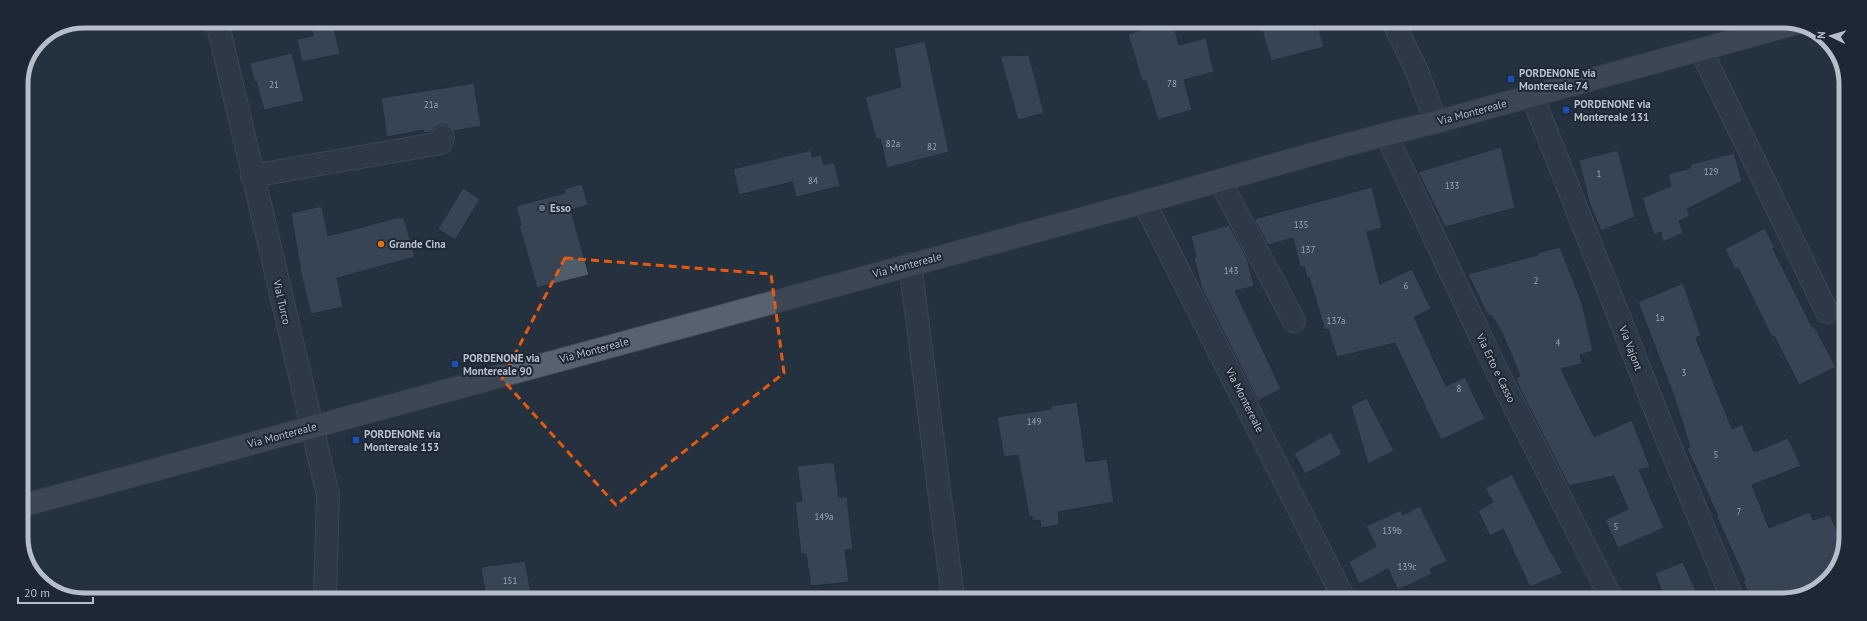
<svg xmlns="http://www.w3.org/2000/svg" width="1867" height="621" font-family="'PT Sans',sans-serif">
<rect width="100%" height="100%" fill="#25313f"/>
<path fill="#4f5c6a" stroke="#202a36" d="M 310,21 L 332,21 L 340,54 L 302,62 L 297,39 L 313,36 Z
M 1166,23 L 1173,23 L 1179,45 L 1206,38 L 1214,72 L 1184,80 L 1192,110 L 1158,120 L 1146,81 L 1142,81 L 1128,34 Z
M 1260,23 L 1317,23 L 1324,47 L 1271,61 Z
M 925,41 L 949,152 L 887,168 L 880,138 L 876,139 L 865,97 L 901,87 L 894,48 Z
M 292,53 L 304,101 L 264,110 L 256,81 L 254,82 L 250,63 Z
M 1029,55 L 1044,113 L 1018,120 L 1000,56 Z
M 474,83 L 481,126 L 453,131 L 447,125 L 441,125 L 435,127 L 432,132 L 424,133 L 423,130 L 387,137 L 381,98 Z
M 1501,147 L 1515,208 L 1445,227 L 1418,172 Z
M 811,150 L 812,157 L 821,155 L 824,165 L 834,162 L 840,186 L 796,197 L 792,182 L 739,195 L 733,169 Z
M 1618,150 L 1635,217 L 1601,231 L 1589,202 L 1579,160 Z
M 1734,153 L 1742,181 L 1687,209 L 1690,216 L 1679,221 L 1683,233 L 1663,242 L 1661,232 L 1654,235 L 1642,198 L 1671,186 L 1668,174 L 1690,168 L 1691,164 Z
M 582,184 L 588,205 L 571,210 L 589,275 L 537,288 L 519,225 L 521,225 L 516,206 L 565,193 L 564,189 Z
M 1372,187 L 1382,228 L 1367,232 L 1380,284 L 1412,269 L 1431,309 L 1414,317 L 1446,386 L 1465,377 L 1485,419 L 1441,440 L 1395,343 L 1337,357 L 1328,329 L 1325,330 L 1309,277 L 1307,278 L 1304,266 L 1300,267 L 1293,238 L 1268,245 L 1254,219 Z
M 463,188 L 480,199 L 455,240 L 438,229 Z
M 322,206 L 328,236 L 396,218 L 404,218 L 415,257 L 337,278 L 343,307 L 311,314 L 302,278 L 291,213 Z
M 1229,225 L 1247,258 L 1254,286 L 1235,291 L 1281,389 L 1258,401 L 1202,289 L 1194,258 L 1196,257 L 1191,236 Z
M 1765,228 L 1775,248 L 1773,249 L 1812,327 L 1814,326 L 1836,367 L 1799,385 L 1774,336 L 1772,337 L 1738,268 L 1735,269 L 1725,249 Z
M 1560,247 L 1582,303 L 1593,351 L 1580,355 L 1582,364 L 1561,369 L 1594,437 L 1632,420 L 1650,467 L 1639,470 L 1664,528 L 1618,548 L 1605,520 L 1628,509 L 1614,476 L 1569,486 L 1521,391 L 1516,378 L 1520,376 L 1502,332 L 1491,315 L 1489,316 L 1485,310 L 1468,274 L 1538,255 L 1537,253 Z
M 1683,283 L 1701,335 L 1696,338 L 1732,429 L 1742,424 L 1754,452 L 1788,438 L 1801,466 L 1752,485 L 1769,528 L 1810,512 L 1813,520 L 1830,515 L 1843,545 L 1843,557 L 1821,587 L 1783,600 L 1751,600 L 1743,581 L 1745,580 L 1717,517 L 1718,516 L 1687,448 L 1690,447 L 1674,396 L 1638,302 Z
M 1367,398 L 1394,451 L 1368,464 L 1351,406 Z
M 1077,402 L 1086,462 L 1107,459 L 1114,502 L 1058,512 L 1059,525 L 1041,528 L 1040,520 L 1032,521 L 1032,516 L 1029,516 L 1018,455 L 1004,457 L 997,417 L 1051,409 L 1051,406 Z
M 1331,432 L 1342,454 L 1305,474 L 1294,453 Z
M 834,462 L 839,497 L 847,497 L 853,549 L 845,550 L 849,582 L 811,586 L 806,554 L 801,554 L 795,502 L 802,501 L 797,466 Z
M 1512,474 L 1547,545 L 1563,573 L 1530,587 L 1503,529 L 1490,536 L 1478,511 L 1493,502 L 1485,488 Z
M 1420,506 L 1447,561 L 1430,569 L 1432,574 L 1398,590 L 1388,569 L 1359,584 L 1349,562 L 1376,546 L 1366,526 L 1401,510 L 1403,515 Z
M 525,561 L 532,598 L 486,598 L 481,567 Z
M 1683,562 L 1700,600 L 1665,600 L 1655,573 Z"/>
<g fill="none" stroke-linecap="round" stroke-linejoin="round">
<defs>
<path id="minor" d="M 217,21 L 328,495 L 325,597
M 1394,24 L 1416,69 L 1436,122
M 1701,50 L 1827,312
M 1532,95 L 1665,434 L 1733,600
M 1386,134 L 1494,365 L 1612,600
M 252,176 L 441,143 L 443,137
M 1220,181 L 1294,321
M 1144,202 L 1344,599
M 910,264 L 953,598"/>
<path id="major" d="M 21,506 C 377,410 732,311 1088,217 C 1204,187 1319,149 1436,122 L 1794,24"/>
</defs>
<use href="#minor" stroke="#57616c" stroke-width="24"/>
<use href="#major" stroke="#434c58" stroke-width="24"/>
<use href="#minor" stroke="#39434f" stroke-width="22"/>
<use href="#major" stroke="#58626f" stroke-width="22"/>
</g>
<path d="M0 0H1867V621H0ZM 565,258 L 771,274 L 784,373 L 616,505 L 502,379 Z" fill="#25313f" fill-opacity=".55" fill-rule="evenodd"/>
<path fill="none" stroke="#e8590c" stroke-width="3" stroke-dasharray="8 5" stroke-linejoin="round" d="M 565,258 L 771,274 L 784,373 L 616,505 L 502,379 Z"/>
<g fill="#1a4fb4" stroke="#1e2834" stroke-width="1.5">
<rect x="1507" y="75" width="8" height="8" rx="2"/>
<rect x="1562" y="106" width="8" height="8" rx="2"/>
<rect x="451" y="360" width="8" height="8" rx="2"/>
<rect x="352" y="436" width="8" height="8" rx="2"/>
</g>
<circle fill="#5c6f8a" stroke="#1e2834" stroke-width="1.5" cx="542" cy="208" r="4"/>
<circle fill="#e8710a" stroke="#1e2834" stroke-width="1.5" cx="381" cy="244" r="4"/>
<g text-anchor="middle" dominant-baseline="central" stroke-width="4" stroke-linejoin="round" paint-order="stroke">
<g font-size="9" fill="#9ca6b1">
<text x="1172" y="83">78</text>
<text x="274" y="84">21</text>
<text x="431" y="104">21a</text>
<text x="893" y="143">82a</text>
<text x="932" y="146">82</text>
<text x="1711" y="171">129</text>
<text x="1599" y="173">1</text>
<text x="813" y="180">84</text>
<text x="1452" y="185">133</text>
<text x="1301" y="224">135</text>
<text x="1308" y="249">137</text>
<text x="1231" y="270">143</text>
<text x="1536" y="280">2</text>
<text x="1406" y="285">6</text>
<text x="1660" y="317">1a</text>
<text x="1336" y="320">137a</text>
<text x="1558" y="342">4</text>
<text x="1684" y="372">3</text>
<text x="1459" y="388">8</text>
<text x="1034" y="421">149</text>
<text x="1716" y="454">5</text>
<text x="1739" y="511">7</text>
<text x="824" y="516">149a</text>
<text x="1616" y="526">5</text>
<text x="1392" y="530">139b</text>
<text x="1407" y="566">139c</text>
<text x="510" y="580">151</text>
</g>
<g font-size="11" font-weight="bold" fill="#b6bec9" stroke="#1e2834" text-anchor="start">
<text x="1519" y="73">PORDENONE via<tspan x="1519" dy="13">Montereale 74</tspan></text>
<text x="1574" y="104">PORDENONE via<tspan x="1574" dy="13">Montereale 131</tspan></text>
<text x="550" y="208">Esso</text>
<text x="389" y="244">Grande Cina</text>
<text x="463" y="358">PORDENONE via<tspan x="463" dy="13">Montereale 90</tspan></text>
<text x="364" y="434">PORDENONE via<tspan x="364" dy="13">Montereale 153</tspan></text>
</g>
<g font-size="11" fill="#b6bec9" stroke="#1e2834">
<text transform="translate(1472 112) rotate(-15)">Via Montereale</text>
<text transform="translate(907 265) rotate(-15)">Via Montereale</text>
<text transform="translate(282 302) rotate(77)">Vial Turco</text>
<text transform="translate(1631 348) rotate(69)">Via Vajont</text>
<text transform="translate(594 350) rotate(-15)">Via Montereale</text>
<text transform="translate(1496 368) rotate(64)">Via Erto e Casso</text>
<text transform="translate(1245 400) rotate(63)">Via Montereale</text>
<text transform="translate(282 435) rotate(-15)">Via Montereale</text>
</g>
</g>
<path d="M0 0H1867V621H0ZM84 28H1783A56 56 0 0 1 1839 84V537A56 56 0 0 1 1783 593H84A56 56 0 0 1 28 537V84A56 56 0 0 1 84 28Z" fill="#1e2834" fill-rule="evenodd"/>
<path fill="none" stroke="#b6bec9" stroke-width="5" d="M84 28H1783A56 56 0 0 1 1839 84V537A56 56 0 0 1 1783 593H84A56 56 0 0 1 28 537V84A56 56 0 0 1 84 28Z"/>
<g transform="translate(1831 36) rotate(275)" stroke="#1e2834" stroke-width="3" paint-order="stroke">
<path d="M0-3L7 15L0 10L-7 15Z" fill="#b6bec9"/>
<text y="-6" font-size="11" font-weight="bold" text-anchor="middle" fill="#b6bec9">N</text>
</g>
<path d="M18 597v6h75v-6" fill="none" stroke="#b6bec9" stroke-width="2"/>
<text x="24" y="597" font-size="12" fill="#b6bec9" stroke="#1e2834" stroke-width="3" paint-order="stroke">20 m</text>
</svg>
